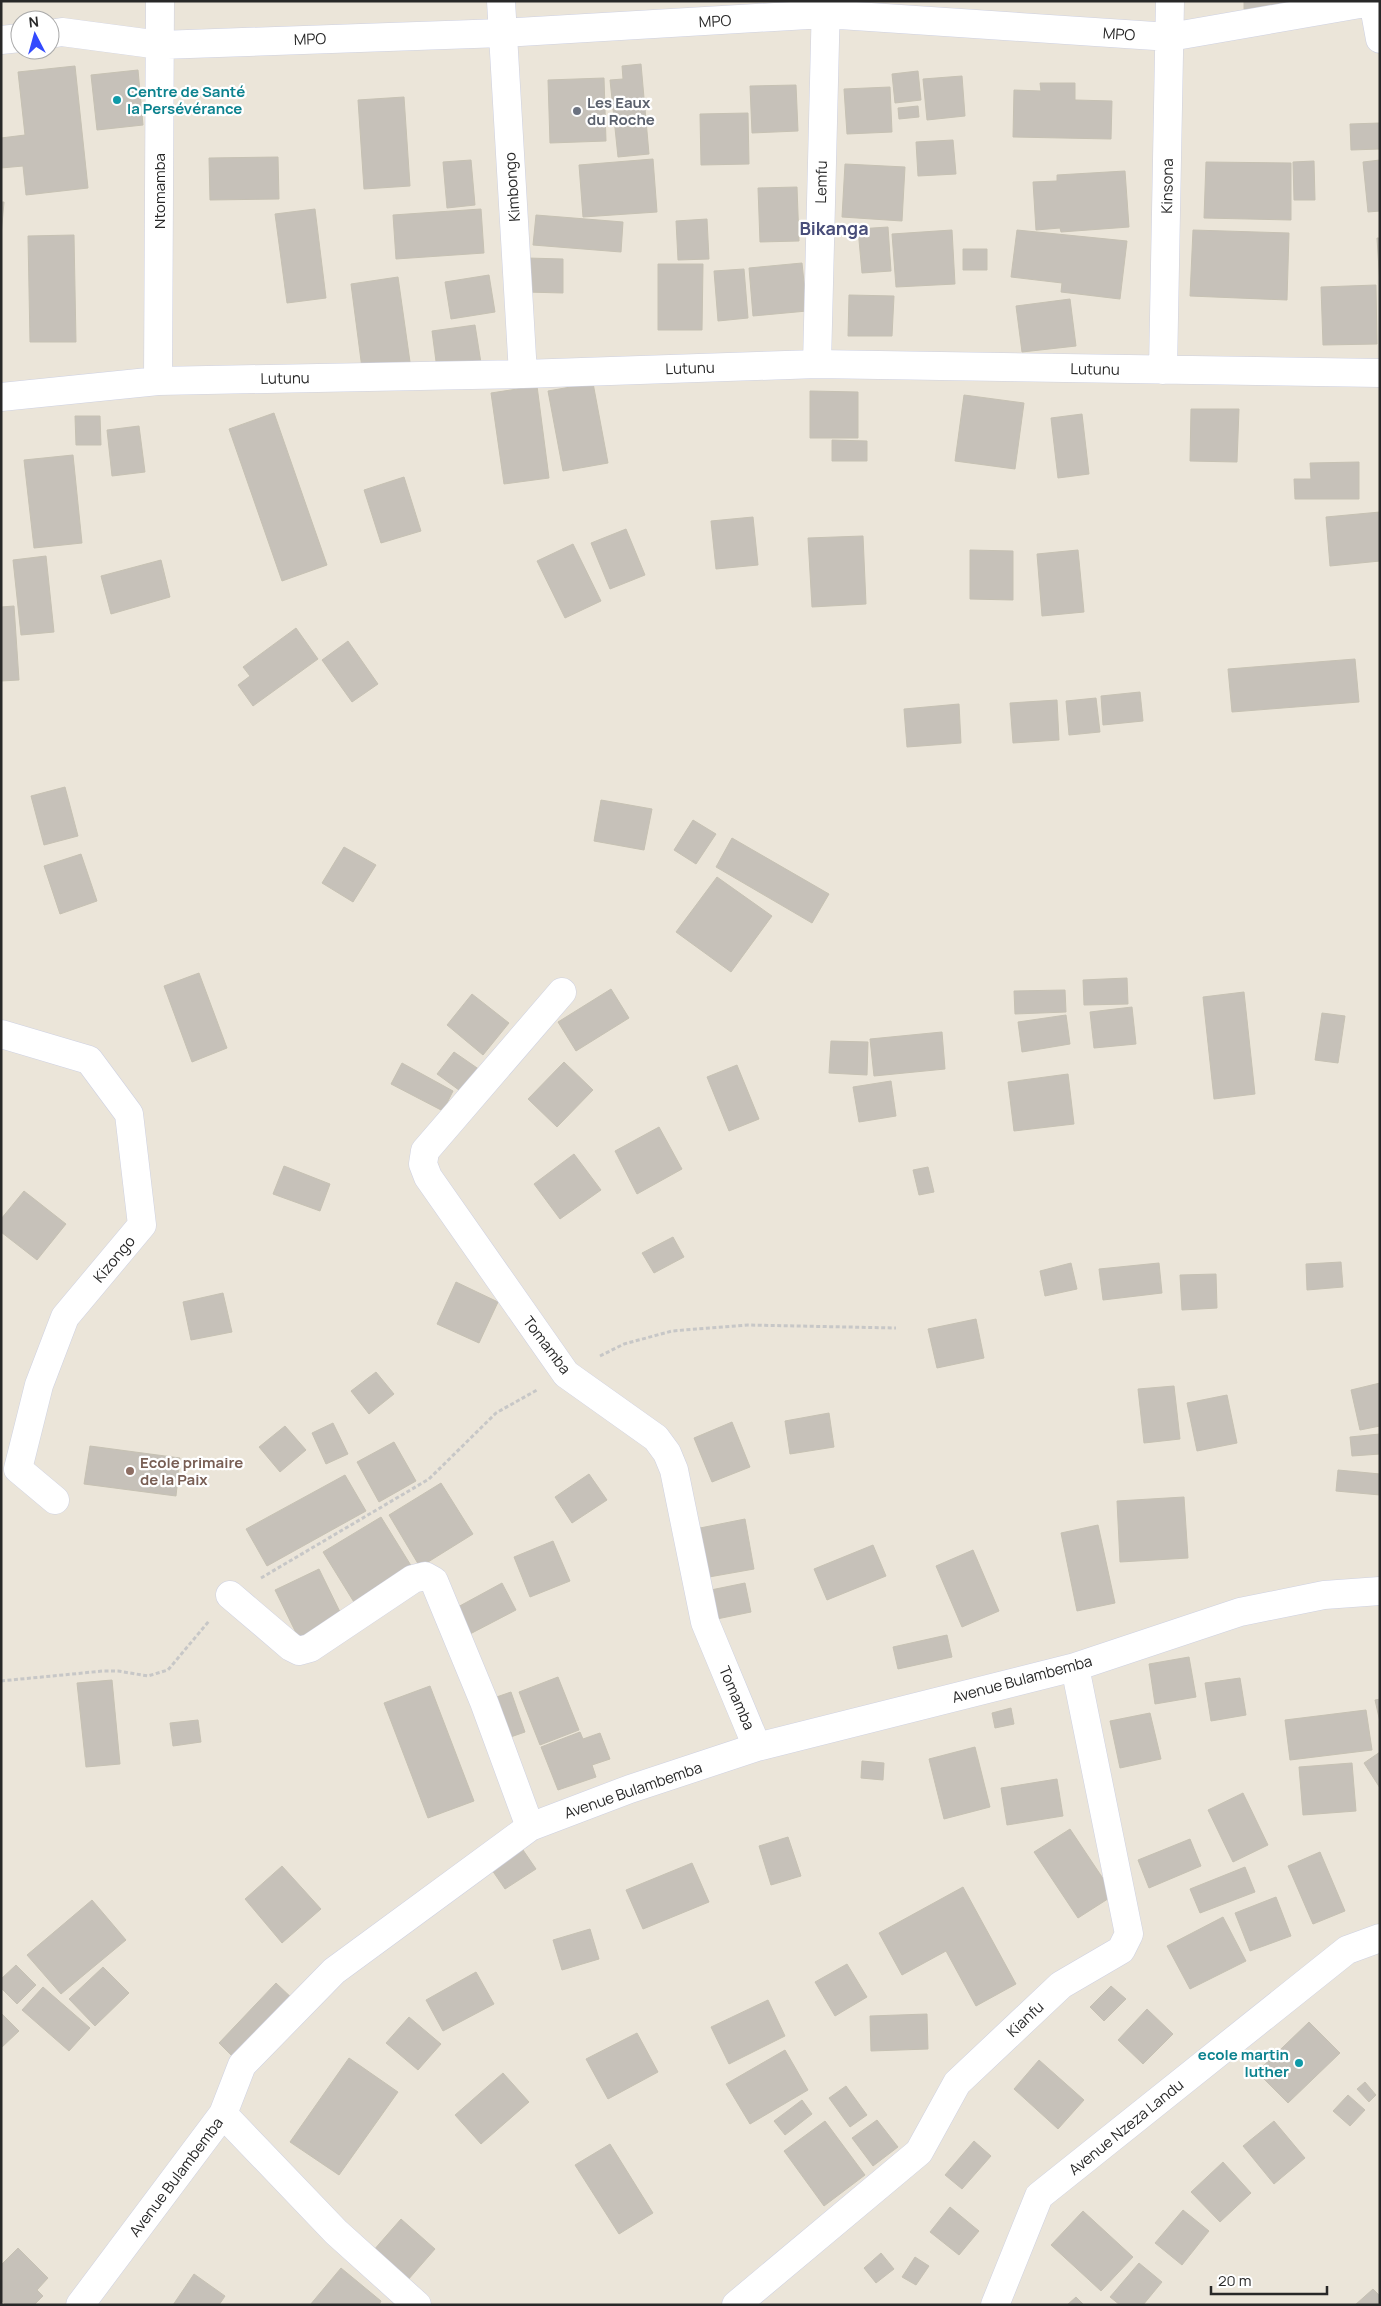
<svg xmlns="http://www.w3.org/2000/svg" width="1381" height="2306" font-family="Manrope,sans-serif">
<rect width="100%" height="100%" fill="#ebe5d9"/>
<path fill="#c6c1b9" stroke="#c6c1b3" d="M 1244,1 L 1287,1 L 1287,9 L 1244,9 Z
M 641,64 L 649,154 L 618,157 L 610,80 L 623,79 L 622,66 Z
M 75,66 L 88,188 L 26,195 L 23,166 L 1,168 L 1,138 L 25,135 L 18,72 Z
M 138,70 L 143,125 L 97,130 L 91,75 Z
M 918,71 L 921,100 L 895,103 L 892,74 Z
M 962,76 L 965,116 L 927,120 L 923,79 Z
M 604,78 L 606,141 L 550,143 L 548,80 Z
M 1040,83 L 1075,83 L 1075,100 L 1112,101 L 1111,139 L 1013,137 L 1014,90 L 1041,91 Z
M 796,85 L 798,131 L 752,133 L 750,86 Z
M 890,87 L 892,132 L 847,134 L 844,89 Z
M 404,97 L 410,186 L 364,189 L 358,100 Z
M 918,106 L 919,117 L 899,119 L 898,108 Z
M 748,113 L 749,164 L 701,165 L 700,114 Z
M 1380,123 L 1380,149 L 1351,150 L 1350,124 Z
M 953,140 L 956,174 L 918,176 L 916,142 Z
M 278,157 L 279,199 L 210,200 L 209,158 Z
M 653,159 L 657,212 L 583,217 L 579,165 Z
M 471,160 L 475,205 L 447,208 L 443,162 Z
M 1380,160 L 1380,211 L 1368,212 L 1363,162 Z
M 1314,161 L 1315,200 L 1294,200 L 1293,162 Z
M 1206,162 L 1291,163 L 1291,220 L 1204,218 Z
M 845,164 L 905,167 L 902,221 L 842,217 Z
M 1125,171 L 1129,227 L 1061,232 L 1060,228 L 1036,230 L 1033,182 L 1057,181 L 1057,175 Z
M 797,187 L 799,241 L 760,242 L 758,188 Z
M 1,202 L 4,202 L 1,236 Z
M 315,209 L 326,298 L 287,303 L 275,214 Z
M 481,209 L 484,253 L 396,259 L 393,215 Z
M 536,215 L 623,222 L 621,252 L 533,245 Z
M 707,219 L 709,259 L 678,260 L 676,221 Z
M 888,227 L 891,271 L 862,273 L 858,229 Z
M 952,230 L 955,284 L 896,287 L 892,234 Z
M 1017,230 L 1127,241 L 1120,299 L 1061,292 L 1062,283 L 1011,277 Z
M 1193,230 L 1289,233 L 1287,300 L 1190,296 Z
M 74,235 L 76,342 L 30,342 L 28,236 Z
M 1377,238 L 1380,238 L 1380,285 Z
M 963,249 L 987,249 L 987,270 L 963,270 Z
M 527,258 L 563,259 L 563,293 L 526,292 Z
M 802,263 L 807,311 L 753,316 L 749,268 Z
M 658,264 L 703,264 L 702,330 L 658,330 Z
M 744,269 L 748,318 L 718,321 L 714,271 Z
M 489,275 L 495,312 L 451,319 L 445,282 Z
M 398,277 L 411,369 L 363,376 L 351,284 Z
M 1376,285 L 1377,344 L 1323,345 L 1321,287 Z
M 849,295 L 894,296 L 892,336 L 848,336 Z
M 1070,299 L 1076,346 L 1022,352 L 1016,306 Z
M 475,325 L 481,363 L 437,369 L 432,331 Z
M 593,383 L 608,463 L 563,471 L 548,391 Z
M 537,386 L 549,478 L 504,484 L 491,393 Z
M 810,391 L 858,392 L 858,438 L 810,438 Z
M 964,395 L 1024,403 L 1015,469 L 955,461 Z
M 1191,409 L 1239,409 L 1237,462 L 1190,461 Z
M 274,413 L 327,565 L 282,581 L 229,429 Z
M 1082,414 L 1089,474 L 1058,478 L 1051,418 Z
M 75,416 L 100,416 L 101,445 L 76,445 Z
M 139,426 L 145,472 L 112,476 L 107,430 Z
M 832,440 L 867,441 L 867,461 L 832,461 Z
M 73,455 L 82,543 L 34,548 L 24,460 Z
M 1359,462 L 1359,499 L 1295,499 L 1294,479 L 1311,479 L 1310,463 Z
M 404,477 L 421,531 L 381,543 L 364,490 Z
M 1380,512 L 1380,561 L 1330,566 L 1326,517 Z
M 753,517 L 758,565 L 716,569 L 711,521 Z
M 626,529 L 645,575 L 610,589 L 591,543 Z
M 863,536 L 866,604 L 812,607 L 808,538 Z
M 573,544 L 601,601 L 565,618 L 537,561 Z
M 970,550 L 1013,551 L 1013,600 L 970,599 Z
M 1078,550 L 1084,612 L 1042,616 L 1037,554 Z
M 46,556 L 54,632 L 21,635 L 13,560 Z
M 161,560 L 170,597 L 111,614 L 101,576 Z
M 14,606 L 19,680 L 1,681 L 1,607 Z
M 296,628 L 318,659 L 253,706 L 238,685 L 250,676 L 243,667 Z
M 348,641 L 378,684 L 352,702 L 322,660 Z
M 1355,659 L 1359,702 L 1232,712 L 1228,669 Z
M 1140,692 L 1143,721 L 1103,725 L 1101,696 Z
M 1096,698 L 1100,732 L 1069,735 L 1066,701 Z
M 1057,700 L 1059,740 L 1013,743 L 1010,703 Z
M 959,704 L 961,743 L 907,747 L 904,709 Z
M 65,787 L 78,836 L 44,845 L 31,796 Z
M 601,800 L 652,809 L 644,850 L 594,841 Z
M 693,820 L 716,834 L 696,864 L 674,850 Z
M 732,838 L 829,894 L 812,923 L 716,867 Z
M 344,847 L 376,865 L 353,902 L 322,883 Z
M 81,854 L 97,901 L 60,914 L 44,866 Z
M 717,877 L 772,916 L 731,972 L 676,932 Z
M 199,973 L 227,1048 L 192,1062 L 164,986 Z
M 1127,978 L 1128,1004 L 1084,1005 L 1083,980 Z
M 611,989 L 629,1018 L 576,1051 L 558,1022 Z
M 1065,990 L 1066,1012 L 1015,1014 L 1014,991 Z
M 1244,992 L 1255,1094 L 1214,1099 L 1203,997 Z
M 472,994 L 509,1023 L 483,1055 L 447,1025 Z
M 1132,1007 L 1136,1044 L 1094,1048 L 1090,1012 Z
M 1322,1013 L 1345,1016 L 1338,1063 L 1315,1060 Z
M 1066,1015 L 1070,1044 L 1022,1052 L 1018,1022 Z
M 942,1032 L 945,1069 L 874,1076 L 870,1039 Z
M 831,1041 L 868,1042 L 867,1075 L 829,1073 Z
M 454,1052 L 480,1070 L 463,1093 L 437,1074 Z
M 564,1062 L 593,1090 L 557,1127 L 528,1099 Z
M 402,1063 L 453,1091 L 443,1111 L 391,1084 Z
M 737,1065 L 759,1119 L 729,1131 L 707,1077 Z
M 1068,1074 L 1074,1124 L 1014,1131 L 1008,1082 Z
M 891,1081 L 896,1116 L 859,1122 L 853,1087 Z
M 659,1127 L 682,1169 L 637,1194 L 615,1151 Z
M 574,1154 L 601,1190 L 560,1219 L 534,1184 Z
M 284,1166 L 330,1184 L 320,1211 L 273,1194 Z
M 928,1167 L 934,1192 L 919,1195 L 913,1170 Z
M 24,1191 L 66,1224 L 37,1260 L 1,1232 L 1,1219 Z
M 673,1237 L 684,1257 L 654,1273 L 642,1253 Z
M 1341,1262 L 1343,1287 L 1307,1290 L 1306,1264 Z
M 1071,1263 L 1077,1289 L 1045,1296 L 1040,1271 Z
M 1159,1263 L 1162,1293 L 1103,1300 L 1099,1269 Z
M 1216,1274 L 1217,1308 L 1182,1310 L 1180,1275 Z
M 456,1282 L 498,1302 L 479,1343 L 437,1324 Z
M 223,1293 L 232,1332 L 191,1340 L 183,1302 Z
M 976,1319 L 984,1358 L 937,1368 L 928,1329 Z
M 376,1372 L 394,1394 L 369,1414 L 351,1391 Z
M 1380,1383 L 1380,1426 L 1360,1430 L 1351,1390 Z
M 1174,1386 L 1180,1439 L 1144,1443 L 1138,1389 Z
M 1227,1395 L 1237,1443 L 1197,1451 L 1187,1403 Z
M 829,1413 L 834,1447 L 790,1454 L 785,1421 Z
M 732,1422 L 750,1467 L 712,1482 L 694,1438 Z
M 333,1423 L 348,1454 L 326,1464 L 312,1433 Z
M 285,1426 L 306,1450 L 280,1472 L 259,1447 Z
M 1380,1434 L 1380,1454 L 1352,1456 L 1350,1437 Z
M 394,1442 L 416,1481 L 379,1502 L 357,1462 Z
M 90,1446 L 180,1458 L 176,1496 L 84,1484 Z
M 1338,1470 L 1380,1474 L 1380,1495 L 1336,1491 Z
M 589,1474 L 607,1500 L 572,1523 L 555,1497 Z
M 345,1475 L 366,1511 L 267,1566 L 246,1529 Z
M 441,1483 L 473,1534 L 420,1567 L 389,1515 Z
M 1184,1497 L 1188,1558 L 1120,1562 L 1117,1501 Z
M 381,1517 L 415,1572 L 357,1607 L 323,1552 Z
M 745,1519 L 754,1569 L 709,1577 L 700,1528 Z
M 1098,1525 L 1115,1603 L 1077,1611 L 1061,1533 Z
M 553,1541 L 570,1581 L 530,1597 L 514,1557 Z
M 873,1545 L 886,1576 L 827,1600 L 814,1569 Z
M 973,1550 L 999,1611 L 962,1627 L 936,1566 Z
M 319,1569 L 343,1618 L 299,1639 L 275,1590 Z
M 502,1583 L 516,1610 L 470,1634 L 456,1608 Z
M 745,1583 L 751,1612 L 707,1621 L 701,1592 Z
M 947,1635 L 952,1657 L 898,1669 L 893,1647 Z
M 1189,1657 L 1196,1697 L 1155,1704 L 1149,1664 Z
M 558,1677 L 579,1730 L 540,1745 L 519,1692 Z
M 1240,1678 L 1246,1715 L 1211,1721 L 1205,1683 Z
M 112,1680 L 120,1764 L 86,1767 L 77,1683 Z
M 430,1686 L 474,1801 L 428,1818 L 384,1703 Z
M 511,1692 L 525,1732 L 499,1741 L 485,1701 Z
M 1380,1699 L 1380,1722 L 1375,1700 Z
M 1011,1708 L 1014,1724 L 995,1728 L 992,1713 Z
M 1366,1710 L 1372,1750 L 1290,1760 L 1285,1720 Z
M 1150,1713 L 1161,1759 L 1120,1768 L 1110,1721 Z
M 198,1720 L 201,1742 L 173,1746 L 170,1723 Z
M 580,1732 L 583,1739 L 600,1733 L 610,1759 L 592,1765 L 596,1777 L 558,1790 L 541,1747 Z
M 975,1747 L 990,1807 L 944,1819 L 929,1759 Z
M 1380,1752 L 1380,1788 L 1364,1763 Z
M 862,1761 L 884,1763 L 883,1780 L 861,1778 Z
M 1352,1763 L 1356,1811 L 1303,1815 L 1299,1767 Z
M 1057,1779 L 1063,1816 L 1007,1825 L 1001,1788 Z
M 1243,1793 L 1268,1845 L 1233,1862 L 1208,1810 Z
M 1070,1829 L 1114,1895 L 1078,1918 L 1034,1852 Z
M 788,1837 L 801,1876 L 771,1885 L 759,1846 Z
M 1190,1839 L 1201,1866 L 1149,1888 L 1138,1860 Z
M 523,1850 L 536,1869 L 505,1889 L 492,1870 Z
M 1320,1852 L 1345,1911 L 1313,1924 L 1288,1866 Z
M 692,1863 L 709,1902 L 643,1929 L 626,1890 Z
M 282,1866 L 321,1909 L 282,1943 L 245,1899 Z
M 1245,1867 L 1255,1892 L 1200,1913 L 1190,1889 Z
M 963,1887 L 1016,1984 L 976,2006 L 946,1951 L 902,1975 L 879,1933 Z
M 1276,1897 L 1291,1936 L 1250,1951 L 1235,1913 Z
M 92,1900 L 126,1940 L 61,1994 L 27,1955 Z
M 1223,1917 L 1246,1961 L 1190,1989 L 1167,1946 Z
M 590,1929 L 599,1959 L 562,1970 L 553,1940 Z
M 847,1964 L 867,1997 L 835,2016 L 815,1982 Z
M 16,1965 L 36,1985 L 17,2004 L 1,1988 L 1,1979 Z
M 103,1967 L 129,1993 L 95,2026 L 69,1999 Z
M 476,1972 L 494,2004 L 443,2031 L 426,2000 Z
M 276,1983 L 296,2002 L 238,2062 L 219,2043 Z
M 1111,1986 L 1126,1999 L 1104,2021 L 1090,2007 Z
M 43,1987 L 90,2028 L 69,2051 L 22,2010 Z
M 768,2000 L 785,2036 L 729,2064 L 711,2027 Z
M 1147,2009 L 1173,2034 L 1143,2064 L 1118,2040 Z
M 1,2013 L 19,2031 L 1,2048 Z
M 927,2014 L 928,2049 L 871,2051 L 870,2016 Z
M 409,2017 L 441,2044 L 418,2070 L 386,2043 Z
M 1309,2022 L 1340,2053 L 1288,2103 L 1257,2072 Z
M 637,2033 L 658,2072 L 608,2099 L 586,2059 Z
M 785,2050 L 808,2090 L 750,2124 L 726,2084 Z
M 349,2058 L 398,2092 L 339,2175 L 290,2142 Z
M 1039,2060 L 1084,2100 L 1058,2129 L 1014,2089 Z
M 503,2073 L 529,2102 L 481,2144 L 455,2115 Z
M 1365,2082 L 1376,2095 L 1369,2102 L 1357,2089 Z
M 846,2086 L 867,2115 L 850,2127 L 829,2098 Z
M 1348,2095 L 1365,2110 L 1350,2126 L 1333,2111 Z
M 802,2100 L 812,2114 L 785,2135 L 774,2121 Z
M 877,2120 L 898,2147 L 873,2166 L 852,2138 Z
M 825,2121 L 865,2175 L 824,2206 L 784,2151 Z
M 1274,2121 L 1305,2158 L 1274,2184 L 1243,2146 Z
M 974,2141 L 991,2156 L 962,2189 L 945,2175 Z
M 610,2144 L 653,2213 L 619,2234 L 575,2165 Z
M 1223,2162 L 1251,2193 L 1220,2222 L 1191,2192 Z
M 950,2207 L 979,2231 L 959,2255 L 930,2232 Z
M 1183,2210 L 1209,2231 L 1182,2265 L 1155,2243 Z
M 1083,2211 L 1133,2257 L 1101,2291 L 1051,2245 Z
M 401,2219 L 435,2249 L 407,2281 L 373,2251 Z
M 18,2248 L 48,2278 L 37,2290 L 43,2296 L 34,2305 L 6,2305 L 1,2300 L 1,2265 Z
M 881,2253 L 894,2269 L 876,2283 L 864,2268 Z
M 915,2257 L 929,2266 L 916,2285 L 902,2277 Z
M 1139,2263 L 1162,2282 L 1143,2305 L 1120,2305 L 1110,2297 Z
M 341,2268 L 381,2301 L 379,2305 L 310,2305 Z
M 194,2274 L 225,2296 L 219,2305 L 173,2305 Z
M 1373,2289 L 1380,2296 L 1380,2305 L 1355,2305 Z
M 1076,2297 L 1084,2305 L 1067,2305 Z"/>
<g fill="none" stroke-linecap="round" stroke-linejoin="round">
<defs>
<path id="street" d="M 501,1 L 523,374
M 1373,1 L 1380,39
M 50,34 L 62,32 L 160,45 L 502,33 L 825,14 L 1170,37 L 1377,1
M 1,40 L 20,38
M 817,364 L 826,1
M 1163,370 L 1170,1
M 158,381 L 160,1
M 1,397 L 158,381 L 523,374 L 817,364 L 1380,373
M 562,992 L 425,1151 L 423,1164 L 428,1177 L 566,1374 L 656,1438 L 667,1453 L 674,1470 L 705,1622 L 757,1747
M 1,1034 L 89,1060 L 129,1114 L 142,1225 L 65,1317 L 39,1385 L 18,1469 L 55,1500
M 230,1595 L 291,1647 L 299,1651 L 310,1648 L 413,1579 L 425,1576 L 434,1581 L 484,1702 L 530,1827
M 223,2114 L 336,2232 L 417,2305
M 80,2305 L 223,2114 L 242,2065 L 334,1971 L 530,1827 L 630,1789 L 757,1747 L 1075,1667 L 1240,1612 L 1324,1595 L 1380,1591
M 736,2305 L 919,2152 L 957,2083 L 1061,1985 L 1121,1950 L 1129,1934 L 1075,1667
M 995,2305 L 1039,2196 L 1347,1950 L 1380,1938"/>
</defs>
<use href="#street" stroke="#ced1e2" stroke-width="29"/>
<path stroke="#c7c7c7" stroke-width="3" stroke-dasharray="4 2.5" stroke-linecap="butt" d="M 600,1356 L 624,1344 L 672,1331 L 748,1325 L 896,1328
M 261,1578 L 429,1479 L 496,1413 L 537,1390
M 1,1681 L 103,1671 L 118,1671 L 148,1676 L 168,1670 L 209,1621"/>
<use href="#street" stroke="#fff" stroke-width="28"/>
</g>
<g fill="#0f9aa8" stroke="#fff" stroke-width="2">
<circle cx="117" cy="100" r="5"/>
<circle cx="1299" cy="2063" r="5"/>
</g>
<circle fill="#6b7280" stroke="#fff" stroke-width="2" cx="577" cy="111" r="5"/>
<circle fill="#8d6e63" stroke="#fff" stroke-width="2" cx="130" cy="1471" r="5"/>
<g text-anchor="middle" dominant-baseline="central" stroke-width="4.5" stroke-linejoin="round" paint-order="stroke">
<g font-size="15" fill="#282828" stroke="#fff">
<text transform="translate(715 21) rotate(-3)">MPO</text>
<text transform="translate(1119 34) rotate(4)">MPO</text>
<text transform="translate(310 39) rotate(-2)">MPO</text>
<text transform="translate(821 182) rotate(-89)">Lemfu</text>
<text transform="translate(1167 186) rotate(-89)">Kinsona</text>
<text transform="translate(512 187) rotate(-94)">Kimbongo</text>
<text transform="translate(159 191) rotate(-90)">Ntomamba</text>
<text transform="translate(690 368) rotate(-2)">Lutunu</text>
<text transform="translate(1095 369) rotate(1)">Lutunu</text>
<text transform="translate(285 378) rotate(-1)">Lutunu</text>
<text transform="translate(114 1259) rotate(-50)">Kizongo</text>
<text transform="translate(547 1345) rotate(53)">Tomamba</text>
<text transform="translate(1022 1679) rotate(-15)">Avenue Bulambemba</text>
<text transform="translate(737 1698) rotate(67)">Tomamba</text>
<text transform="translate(633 1790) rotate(-19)">Avenue Bulambemba</text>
<text transform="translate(1025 2019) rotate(-43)">Kianfu</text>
<text transform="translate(1126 2127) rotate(-39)">Avenue Nzeza Landu</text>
<text transform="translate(176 2177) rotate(-53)">Avenue Bulambemba</text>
</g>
<g font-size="15" font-weight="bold" fill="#0d838f" stroke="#fff" text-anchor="start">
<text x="127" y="91">Centre de Santé<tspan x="127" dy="17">la Persévérance</tspan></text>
<text x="1289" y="2054" text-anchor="end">ecole martin<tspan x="1289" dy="17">luther</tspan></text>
</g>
<g font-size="15" font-weight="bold" fill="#5b616d" stroke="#fff" text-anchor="start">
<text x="587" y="102">Les Eaux<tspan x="587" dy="17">du Roche</tspan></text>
</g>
<g font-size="15" font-weight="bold" fill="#785e54" stroke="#fff" text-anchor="start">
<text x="140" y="1462">Ecole primaire<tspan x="140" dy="17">de la Paix</tspan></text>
</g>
<g font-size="18" font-weight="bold" fill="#484d79" stroke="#fff">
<text x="834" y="228">Bikanga</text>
</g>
</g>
<rect width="1381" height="2306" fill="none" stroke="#282828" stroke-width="5"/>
<g transform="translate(35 35) rotate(354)"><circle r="24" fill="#ffffff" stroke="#a9a9a9"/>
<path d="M0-4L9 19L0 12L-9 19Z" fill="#334afe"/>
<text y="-8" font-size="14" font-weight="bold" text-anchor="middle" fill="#282828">N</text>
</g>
<path d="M1211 2286v8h116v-8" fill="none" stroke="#282828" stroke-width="2.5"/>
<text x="1218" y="2286" font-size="15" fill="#282828" stroke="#ffffff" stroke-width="4" paint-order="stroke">20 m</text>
</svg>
